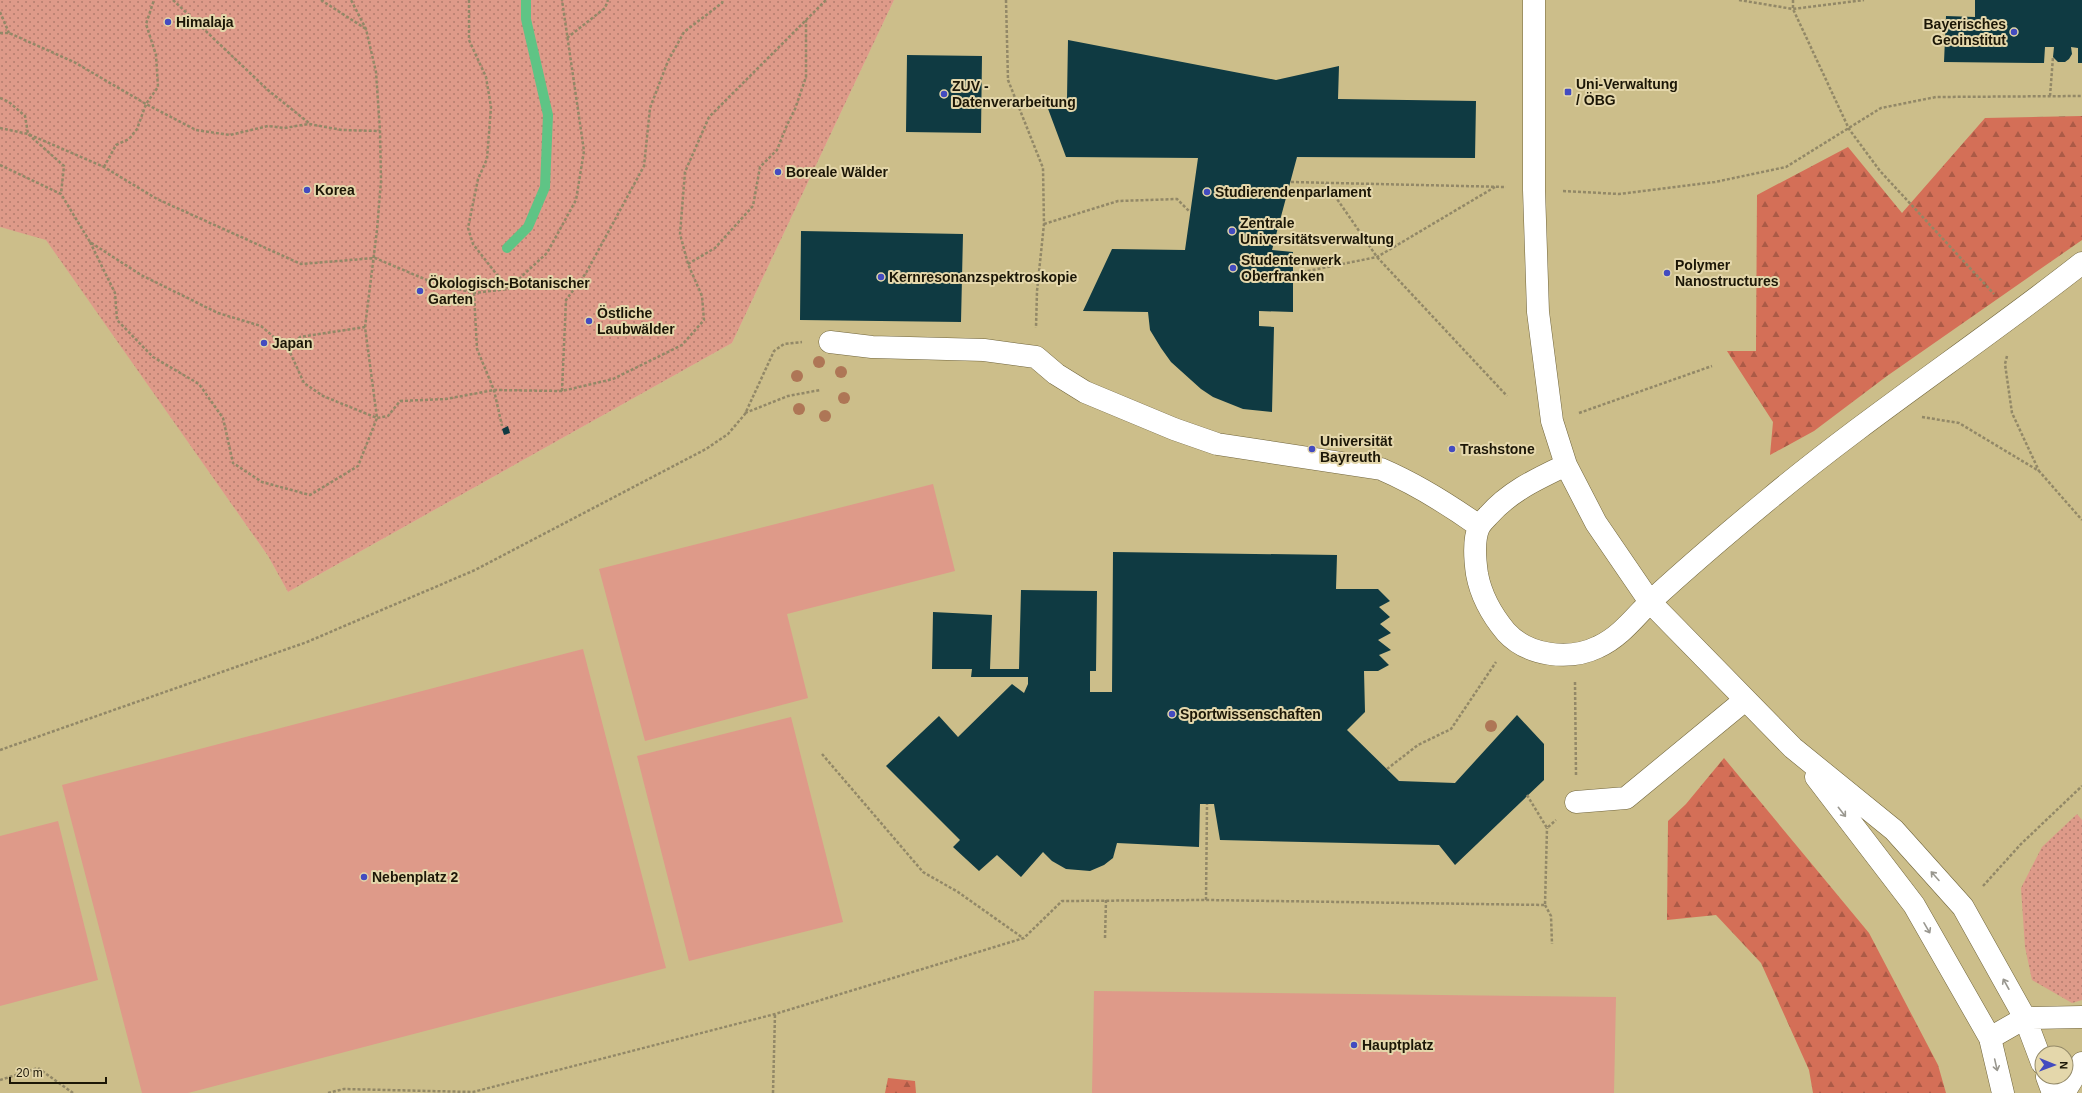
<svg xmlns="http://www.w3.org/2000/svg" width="2082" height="1093" font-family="Helvetica,sans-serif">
<defs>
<pattern id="grass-dots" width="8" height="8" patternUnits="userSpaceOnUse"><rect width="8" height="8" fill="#de9a89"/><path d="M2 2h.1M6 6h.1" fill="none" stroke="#b37d6e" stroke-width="1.8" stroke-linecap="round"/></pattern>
<pattern id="forest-firs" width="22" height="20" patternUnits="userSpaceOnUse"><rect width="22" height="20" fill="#d46f57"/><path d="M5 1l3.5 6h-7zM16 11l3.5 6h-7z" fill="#ab5a46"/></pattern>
</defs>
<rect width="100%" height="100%" fill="#d7ca9e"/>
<path fill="#ccbe8a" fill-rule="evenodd" d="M 894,0 L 2082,0 L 2082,1093 L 0,1093 L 0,227 L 46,239 L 268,556 L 288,592 L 732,343 ZM 2042,1053 L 2066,1053 L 2066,1077 L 2042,1077 Z"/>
<path fill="url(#grass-dots)" d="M 0,0 L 894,0 L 732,343 L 288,592 L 268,556 L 46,240 L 0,227 Z
M 2077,814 L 2082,820 L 2082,1000 L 2072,1003 L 2032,980 L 2025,947 L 2021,888 L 2042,847 Z"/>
<path fill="url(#forest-firs)" d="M 2082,116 L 2082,240 L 1887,376 L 1814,431 L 1770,455 L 1773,422 L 1727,351 L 1756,351 L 1757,195 L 1848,147 L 1902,213 L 1985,118 Z
M 1724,758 L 1869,933 L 1938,1065 L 1946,1093 L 1813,1093 L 1809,1070 L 1761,963 L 1716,915 L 1667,920 L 1668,821 L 1686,804 Z
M 888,1078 L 915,1081 L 916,1093 L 885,1093 Z"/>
<path fill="#de9a89" d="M 933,484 L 955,571 L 787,614 L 808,698 L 645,741 L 599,569 Z
M 583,649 L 666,968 L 188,1093 L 142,1093 L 62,785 Z
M 791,717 L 843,922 L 689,961 L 637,756 Z
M 58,821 L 98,980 L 0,1006 L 0,836 Z
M 1094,991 L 1616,997 L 1614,1093 L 1092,1093 Z"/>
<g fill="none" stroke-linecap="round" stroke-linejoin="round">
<path stroke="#5fc485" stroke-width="10" d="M 507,248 L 528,227 L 545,187 L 548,115 L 526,19 L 526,0"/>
</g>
<path fill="#0f3a42" d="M 1975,0 L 2082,0 L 2082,63 L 2078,63 L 2078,48 L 2071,47 L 2072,54 L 2069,59 L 2065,62 L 2058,62 L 2053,57 L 2054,47 L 2045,47 L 2044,63 L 1944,62 L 1946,16 L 1975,17 Z
M 1068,40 L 1276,80 L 1339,66 L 1338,99 L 1476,101 L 1475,158 L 1297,157 L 1272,250 L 1293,252 L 1293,312 L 1259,311 L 1259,326 L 1274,327 L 1272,412 L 1243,409 L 1213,397 L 1201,389 L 1171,362 L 1161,348 L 1150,330 L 1148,312 L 1083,311 L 1112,249 L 1185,250 L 1198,158 L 1066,157 L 1044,98 L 1067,98 Z
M 907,55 L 982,56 L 981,133 L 906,132 Z
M 801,231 L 963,234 L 961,322 L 800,320 Z
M 508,426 L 510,433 L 504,435 L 502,429 Z
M 1113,552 L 1337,555 L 1336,589 L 1378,589 L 1390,601 L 1379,607 L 1390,617 L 1380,624 L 1391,633 L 1378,640 L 1391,650 L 1379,655 L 1389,665 L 1378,671 L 1364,671 L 1365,712 L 1347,730 L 1399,781 L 1455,783 L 1517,715 L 1544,744 L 1544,780 L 1455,865 L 1439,845 L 1220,840 L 1214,804 L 1200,804 L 1199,847 L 1117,843 L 1113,858 L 1104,865 L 1090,871 L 1066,869 L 1052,861 L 1043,852 L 1021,877 L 997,855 L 979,871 L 953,847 L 960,840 L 886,766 L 939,716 L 958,737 L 1012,684 L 1024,693 L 1028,684 L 1028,677 L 971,677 L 972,669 L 932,669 L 933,612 L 992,615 L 990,669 L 1019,669 L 1021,590 L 1097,591 L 1096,671 L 1090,671 L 1090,692 L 1112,692 Z"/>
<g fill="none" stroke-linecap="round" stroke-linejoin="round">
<defs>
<path id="minor" d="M 1534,0 L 1534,190 L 1538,312 L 1552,421 L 1566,465 L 1596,523 L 1650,602 L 1793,748 L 1894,830 L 1963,907 L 2025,1018 L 2042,1063
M 830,342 L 872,347 L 984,350 L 1036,357 L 1056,374 L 1085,392 L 1174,429 L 1217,444 L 1381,469 C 1416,484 1448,504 1479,526
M 1566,465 C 1537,479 1510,491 1488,516 C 1485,519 1481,523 1479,527 C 1473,540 1475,560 1477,574 C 1481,596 1491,614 1506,632 C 1528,656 1569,661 1598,647 C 1620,637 1634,618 1651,601 C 1689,566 1729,532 1769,499 C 1870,415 1979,344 2082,263
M 1816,777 L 1914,905 L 1990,1038 L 2003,1093
M 1576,802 L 1626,798 L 1745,700
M 1990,1038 L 2025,1018 L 2082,1017
M 2047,1077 L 2053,1093
M 2064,1093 L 2082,1063"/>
</defs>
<use href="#minor" stroke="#70643b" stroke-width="23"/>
<path stroke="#928867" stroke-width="2.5" stroke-dasharray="3 2" stroke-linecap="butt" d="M 173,0 L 269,91 L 309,123
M 321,0 L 366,29
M 469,0 L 469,40 L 486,77 L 491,107 L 487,159 L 478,179 L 468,228 L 473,244 L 508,289
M 1006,0 L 1008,80 L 1043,168 L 1044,224 L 1037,291 L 1036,328
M 1739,0 L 1793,9 L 1864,0
M 1793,0 L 1793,9 L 1849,129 L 1880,171 L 1994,294
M 0,12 L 9,33
M 0,33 L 9,33 L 74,62 L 146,104 L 196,130 L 230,135 L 268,126 L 284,128 L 309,124 L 342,130 L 380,131
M 567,38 L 605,8 L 608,0
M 2050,96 L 2053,57
M 0,98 L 9,102 L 25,116 L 28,134 L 64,166 L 61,194
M 0,128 L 28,134 L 104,167 L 157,199 L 301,264 L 375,258 L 434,283 L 474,293 L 508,289 L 547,253 L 576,200 L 584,151 L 562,0
M 0,165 L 61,194 L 90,242 L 141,275 L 218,313 L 261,326 L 289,350 L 304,383 L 323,396 L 377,418 L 388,416 L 400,401 L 446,399 L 494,390 L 562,391 L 613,379 L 682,345 L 704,320 L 702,296 L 688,264 L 680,234 L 685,172 L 709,117 L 826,0
M 104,167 L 116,145 L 129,139 L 137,129 L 146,104 L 158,87 L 156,55 L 146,24 L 154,0
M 1291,182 L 1506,187
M 1326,183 L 1377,257 L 1507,396
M 1563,191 L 1619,194 L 1715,182 L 1786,167 L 1881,108 L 1936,97 L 2082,96
M 1044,224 L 1118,201 L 1177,199 L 1190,212
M 90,242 L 115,293 L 117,320 L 153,357 L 199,384 L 223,418 L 233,463 L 262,482 L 310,495 L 358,466 L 377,418 L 365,327 L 377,230 L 381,181 L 380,131 L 376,72 L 366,29 L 351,0
M 688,264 L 715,248 L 753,206 L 760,167 L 777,150 L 787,125 L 795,109 L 806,77 L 806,20
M 1293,274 L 1377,257 L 1495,187
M 474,293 L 477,349 L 494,390 L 502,426
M 289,350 L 300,337 L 365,327
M 2007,356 L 2005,364 L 2012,413 L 2039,471
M 562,391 L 566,300 L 586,273 L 644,166 L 650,108 L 668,61 L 684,32 L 722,3 L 723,0
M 745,413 L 788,396 L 820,390
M 1579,413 L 1712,366
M 1922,417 L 1959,423 L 2039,471 L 2082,520
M 1575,682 L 1576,775
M 0,750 L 307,642 L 475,570 L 706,449 L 728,434 L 745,414 L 774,351 L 784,344 L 802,342
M 822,754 L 923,872 L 958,892 L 1023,938
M 1387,769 L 1418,745 L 1451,729 L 1496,662
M 1527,795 L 1547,828 L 1556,820
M 1983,886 L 2021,844 L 2082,786
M 1206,900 L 1207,804
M 1545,905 L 1551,916 L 1552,944
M 1105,938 L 1106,900
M 0,1080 L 38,1068 L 73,1093
M 328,1093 L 344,1089 L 473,1092 L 775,1014 L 1024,938 L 1062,901 L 1206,900 L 1545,905 L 1547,828
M 773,1093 L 775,1014"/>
<use href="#minor" stroke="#fff" stroke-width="22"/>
</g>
<g fill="#ae7656">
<circle cx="819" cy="362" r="6"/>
<circle cx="841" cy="372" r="6"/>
<circle cx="797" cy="376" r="6"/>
<circle cx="844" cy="398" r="6"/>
<circle cx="799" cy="409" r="6"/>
<circle cx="825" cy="416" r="6"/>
<circle cx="1491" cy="726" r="6"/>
</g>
<defs><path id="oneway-shaft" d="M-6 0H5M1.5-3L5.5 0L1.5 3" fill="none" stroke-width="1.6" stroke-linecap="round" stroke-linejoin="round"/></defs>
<g stroke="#99978f">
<use href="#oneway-shaft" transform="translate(1842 812) rotate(52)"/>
<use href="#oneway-shaft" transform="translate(1935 876) rotate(-132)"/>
<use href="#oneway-shaft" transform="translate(1927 928) rotate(60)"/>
<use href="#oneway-shaft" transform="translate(2006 984) rotate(-119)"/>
<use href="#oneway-shaft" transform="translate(1996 1065) rotate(77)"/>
</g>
<g fill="#434bc0" stroke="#e4d7ab" stroke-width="1.5">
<circle cx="168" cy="22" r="4"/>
<circle cx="2014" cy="32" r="4"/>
<rect x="1564" y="88" width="8" height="8" rx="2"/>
<circle cx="944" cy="94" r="4"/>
<circle cx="778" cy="172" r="4"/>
<circle cx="307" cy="190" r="4"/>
<circle cx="1207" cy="192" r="4"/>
<circle cx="1232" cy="231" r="4"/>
<circle cx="1233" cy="268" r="4"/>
<circle cx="1667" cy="273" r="4"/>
<circle cx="881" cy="277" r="4"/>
<circle cx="420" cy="291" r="4"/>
<circle cx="589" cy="321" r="4"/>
<circle cx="264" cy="343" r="4"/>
<circle cx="1312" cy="449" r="4"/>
<circle cx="1452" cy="449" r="4"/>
<circle cx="1172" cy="714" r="4"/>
<circle cx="364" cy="877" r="4"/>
<circle cx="1354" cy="1045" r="4"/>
</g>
<g text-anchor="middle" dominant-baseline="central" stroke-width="4" stroke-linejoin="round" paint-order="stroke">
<g font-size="14" font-weight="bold" fill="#1c1707" stroke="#e4d7ab" text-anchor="start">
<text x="176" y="22">Himalaja</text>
<text x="2006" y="24" text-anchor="end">Bayerisches<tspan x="2006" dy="16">Geoinstitut</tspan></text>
<text x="1576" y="84">Uni-Verwaltung<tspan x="1576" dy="16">/ ÖBG</tspan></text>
<text x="952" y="86">ZUV -<tspan x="952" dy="16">Datenverarbeitung</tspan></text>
<text x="786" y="172">Boreale Wälder</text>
<text x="315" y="190">Korea</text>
<text x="1215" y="192">Studierendenparlament</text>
<text x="1240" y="223">Zentrale<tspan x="1240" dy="16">Universitätsverwaltung</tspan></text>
<text x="1241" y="260">Studentenwerk<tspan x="1241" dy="16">Oberfranken</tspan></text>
<text x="1675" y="265">Polymer<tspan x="1675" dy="16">Nanostructures</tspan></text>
<text x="889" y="277">Kernresonanzspektroskopie</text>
<text x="428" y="283">Ökologisch-Botanischer<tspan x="428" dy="16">Garten</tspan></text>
<text x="597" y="313">Östliche<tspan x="597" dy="16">Laubwälder</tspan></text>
<text x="272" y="343">Japan</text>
<text x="1320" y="441">Universität<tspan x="1320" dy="16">Bayreuth</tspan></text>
<text x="1460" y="449">Trashstone</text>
<text x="1180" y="714">Sportwissenschaften</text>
<text x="372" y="877">Nebenplatz 2</text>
<text x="1362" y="1045">Hauptplatz</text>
</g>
</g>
<g transform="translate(2054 1065) rotate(91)"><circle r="19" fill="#e4d7ab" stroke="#948a69"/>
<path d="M0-3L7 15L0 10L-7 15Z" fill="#434bc0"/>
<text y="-6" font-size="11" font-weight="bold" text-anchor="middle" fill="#1c1707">N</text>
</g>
<path d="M10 1077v6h96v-6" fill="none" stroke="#1c1707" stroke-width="2"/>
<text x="16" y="1077" font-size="12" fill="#1c1707" stroke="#e4d7ab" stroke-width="3" paint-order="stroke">20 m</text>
</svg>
